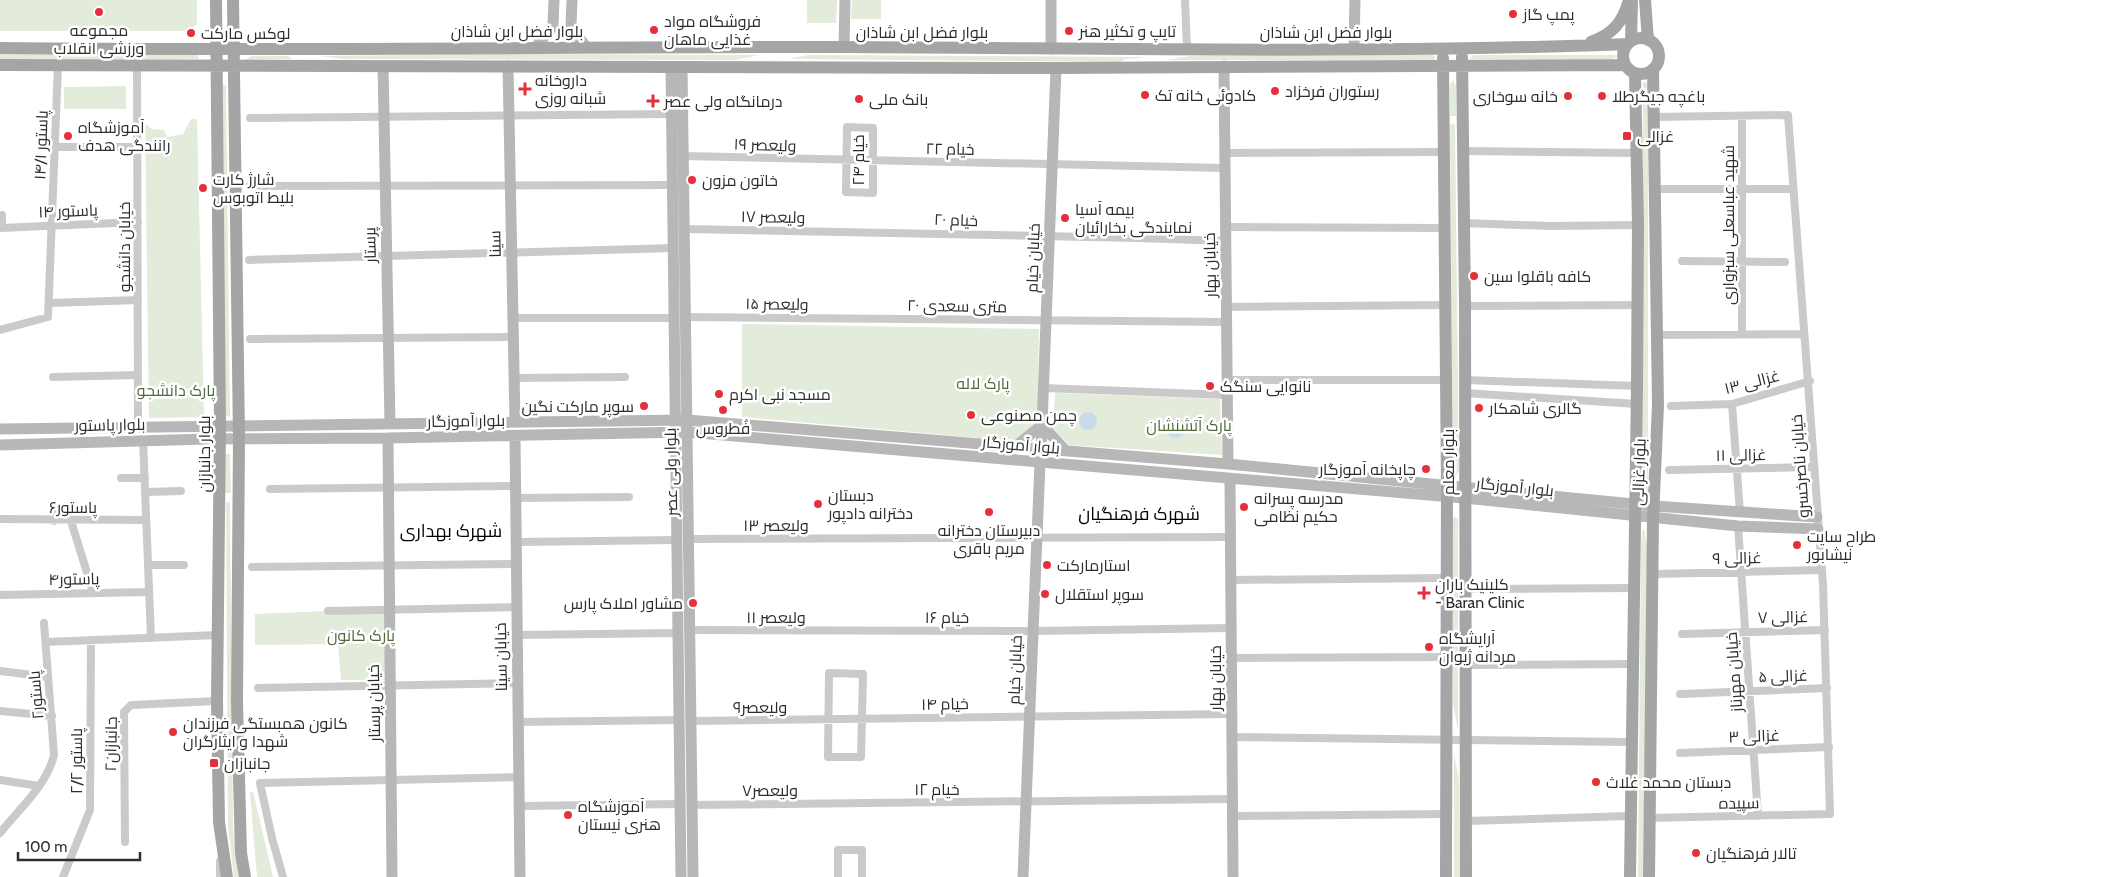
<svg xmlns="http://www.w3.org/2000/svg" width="2115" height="877" font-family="Cabin,Cairo,sans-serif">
<rect width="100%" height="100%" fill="#fff"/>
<path fill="#e3ebdb" d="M 0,0 L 197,0 L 197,24 L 187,31 L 0,31 Z
M 807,0 L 837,0 L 836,23 L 807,23 Z
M 852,0 L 881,0 L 881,19 L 851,19 Z
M 0,54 L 198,55 L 199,59 L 0,59 Z
M 520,54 L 760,55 L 735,60 L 344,59 L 320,56 Z
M 809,55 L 1141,57 L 1143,58 L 1125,59 L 1119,62 L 788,59 Z
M 1432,55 L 1435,56 L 1434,60 L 1167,60 L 1191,56 Z
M 1474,55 L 1615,55 L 1617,57 L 1613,59 L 1470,59 Z
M 251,56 L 289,56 L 291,59 L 245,60 Z
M 1453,80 L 1456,86 L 1456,116 L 1450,116 L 1450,85 Z
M 1643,82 L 1646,82 L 1648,87 L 1648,496 L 1646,497 L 1642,481 Z
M 221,85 L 226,85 L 230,417 L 225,415 Z
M 126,86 L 126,109 L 64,109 L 64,87 Z
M 191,119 L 197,119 L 204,417 L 149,418 L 145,123 L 152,129 L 164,130 L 167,137 L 183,134 Z
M 1453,123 L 1455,125 L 1459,471 L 1456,475 L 1453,471 L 1450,125 Z
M 742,324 L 1039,329 L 1037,424 L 1014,441 L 742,417 Z
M 1055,393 L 1220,399 L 1222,455 L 1069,445 L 1053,428 Z
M 224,454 L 230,454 L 231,493 L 224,493 Z
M 226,502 L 229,502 L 230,506 L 233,826 L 239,877 L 234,877 L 228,826 Z
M 1454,516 L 1458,519 L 1458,731 L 1453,703 L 1452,520 Z
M 1644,529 L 1648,552 L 1643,877 L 1638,877 L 1641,549 L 1642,530 Z
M 328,611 L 385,612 L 385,680 L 341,680 L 338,644 L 255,645 L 255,614 Z
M 1454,754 L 1459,779 L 1460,877 L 1454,877 Z
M 253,791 L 273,877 L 257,877 L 250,793 Z"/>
<path fill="#c7dceb" d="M1079 421a9 9 0 1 1 18 0a9 9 0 1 1-18 0Z
M1166 428a10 10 0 1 1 20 0a10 10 0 1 1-20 0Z"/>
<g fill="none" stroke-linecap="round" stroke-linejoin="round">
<path stroke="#cacaca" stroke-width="8" d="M 1185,0 L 1187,48
M 137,66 L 138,427
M 1742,116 L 1742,334
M 250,118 L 671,114
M 847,127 L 873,128 L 873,193 L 846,192 Z
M 55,147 L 138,147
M 1463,151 L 1636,153
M 1225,153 L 1444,152
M 683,156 L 1225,168
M 249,186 L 672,185
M 1656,189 L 1793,189
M 1463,223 L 1550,226 L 1638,225
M 1226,227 L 1444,228
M 0,228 L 138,222
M 2,228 L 2,215
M 684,229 L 1138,238 L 1226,241
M 249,260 L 673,248
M 1682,261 L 1785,262
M 50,303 L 138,300
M 1465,306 L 1638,305
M 1226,307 L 1445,305
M 685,317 L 1227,322
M 513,318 L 674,318
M 0,330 L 48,317 L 58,65
M 1657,335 L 1804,334
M 250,339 L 513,337
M 53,377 L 138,375
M 514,378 L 625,377
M 1227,380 L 1445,380
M 1465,380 L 1637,386
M 1044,388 L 1227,395
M 1464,393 L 1637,404
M 1732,404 L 1740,513
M 1671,406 L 1732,404 L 1810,381
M 143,440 L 151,638
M 1669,470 L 1813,467
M 121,478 L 145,478
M 270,489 L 516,486
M 145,492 L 181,491
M 516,498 L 629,497
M 54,505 L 54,521
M 0,519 L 146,520
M 71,521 L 93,592
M 1738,526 L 1758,816
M 689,539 L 1229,537
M 517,542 L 677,540
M 148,565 L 184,565
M 252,567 L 517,564
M 1654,574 L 1821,570
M 1231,580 L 1445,578
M 1464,589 L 1634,588
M 0,595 L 149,592
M 328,611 L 517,607
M 690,630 L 1033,631 L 1231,628
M 1682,634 L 1825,630
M 517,635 L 678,633
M 46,642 L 218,635
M 1231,658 L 1446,657
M 1466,665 L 1632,664
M 0,671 L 48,677
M 829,673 L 863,674 L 861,757 L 828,757 Z
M 258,688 L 518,683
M 1680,694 L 1827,688
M 0,711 L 52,716
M 691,721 L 1231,714
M 518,722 L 679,720
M 1232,737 L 1631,742
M 1680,753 L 1829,747
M 0,780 L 39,786
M 692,805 L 1231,799
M 519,806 L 680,804
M 1232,816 L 1447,814
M 1649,818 L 1830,814 L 1823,584 L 1788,115 L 1654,117
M 1467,821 L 1629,816
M 0,833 C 19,809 47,785 54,755 L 44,623
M 125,842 L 124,712 L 131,705 L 217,701
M 220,861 L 220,877
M 63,877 L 90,810 L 91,640
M 283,877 L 272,838 L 260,783 L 519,777
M 838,877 L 838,850 L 862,850 L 862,877"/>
<path stroke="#b7b7b7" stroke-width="11" d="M 572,0 L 571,26 L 586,47
M 1051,0 L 1051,49
M 844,47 L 845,0
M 535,48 L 553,26 L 554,0
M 1354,48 L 1355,0
M 383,66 L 390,423
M 508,66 L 515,422
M 1224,66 L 1228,464
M 671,67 L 681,877
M 682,67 L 693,877
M 0,429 L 687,420 L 1228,464 L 1654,506 L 1817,517
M 515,436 L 520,877
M 388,438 L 392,877
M 0,445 L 207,439 L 388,438 L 687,432 L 1464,498 L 1738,526 L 1818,529
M 1015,447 L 1042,425 L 1066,451
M 1041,449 L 1056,68
M 1230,479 L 1233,877
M 1023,877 L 1040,463"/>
<path stroke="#a5a5a5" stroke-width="12" d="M 216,0 L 220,426 L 217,701 L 219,822 L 227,877
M 233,0 L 239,438 L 237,701 L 241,853 L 245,877
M 1645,0 L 1648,40
M1623 56a18 18 0 1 1 36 0a18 18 0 1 1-36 0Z
M 1631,41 L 1632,2
M 1591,42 C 1613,34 1623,22 1629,0
M 0,48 C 281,51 562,47 843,47 C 1104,48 1367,54 1628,44
M 1462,57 L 1465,306 L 1466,877
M 1443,58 L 1447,485 L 1446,877
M 0,65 L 1056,68 L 1625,65
M 1630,877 L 1637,386 L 1638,225 L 1635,73
M 1649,877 L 1653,518 L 1658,405 L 1653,69"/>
</g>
<g fill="#e4303b" stroke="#fff" stroke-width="2">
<circle cx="99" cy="12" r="5"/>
<circle cx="1513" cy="14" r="5"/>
<circle cx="654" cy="30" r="5"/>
<circle cx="1069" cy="31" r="5"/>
<circle cx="191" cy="33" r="5"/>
<path d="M522.5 81.5h5v5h5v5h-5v5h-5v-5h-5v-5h5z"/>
<circle cx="1275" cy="91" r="5"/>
<circle cx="1145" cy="95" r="5"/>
<circle cx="1568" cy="96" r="5"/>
<circle cx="1602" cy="96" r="5"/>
<circle cx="859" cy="99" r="5"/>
<path d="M650.5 93.5h5v5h5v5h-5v5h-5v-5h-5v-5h5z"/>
<circle cx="68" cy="136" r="5"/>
<rect x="1622" y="131" width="10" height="10" rx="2.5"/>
<circle cx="692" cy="180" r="5"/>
<circle cx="203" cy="188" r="5"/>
<circle cx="1065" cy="218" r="5"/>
<circle cx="1474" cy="276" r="5"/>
<circle cx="1210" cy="386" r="5"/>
<circle cx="719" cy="394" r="5"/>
<circle cx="644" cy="406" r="5"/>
<circle cx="1479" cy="408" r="5"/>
<circle cx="723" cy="410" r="5"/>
<circle cx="971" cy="415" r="5"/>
<circle cx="1426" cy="469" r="5"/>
<circle cx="818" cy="504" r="5"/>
<circle cx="1244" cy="507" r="5"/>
<circle cx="989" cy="512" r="5"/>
<circle cx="1797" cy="545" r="5"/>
<circle cx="1047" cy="565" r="5"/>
<path d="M1421.5 585.5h5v5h5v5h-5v5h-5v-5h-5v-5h5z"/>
<circle cx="1045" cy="594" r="5"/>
<circle cx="693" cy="603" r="5"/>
<circle cx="1429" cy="647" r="5"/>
<circle cx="173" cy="732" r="5"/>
<rect x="209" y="758" width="10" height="10" rx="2.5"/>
<circle cx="1596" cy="782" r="5"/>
<circle cx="568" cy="815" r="5"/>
<circle cx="1696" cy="853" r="5"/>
</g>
<g text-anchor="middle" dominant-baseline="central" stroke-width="5" stroke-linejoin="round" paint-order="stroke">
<g font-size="16" fill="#2d2d2d" stroke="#fff" text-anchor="start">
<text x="1523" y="14">پمپ گاز</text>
<text x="664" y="21">فروشگاه مواد<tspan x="664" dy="18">غذایی ماهان</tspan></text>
<text x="99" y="30" text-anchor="middle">مجموعه<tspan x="99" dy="18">ورزشی انقلاب</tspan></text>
<text x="1079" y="31">تایپ و تکثیر هنر</text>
<text x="201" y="33">لوکس مارکت</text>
<text x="535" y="80">داروخانه<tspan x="535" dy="18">شبانه روزی</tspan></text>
<text x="1285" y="91">رستوران فرخزاد</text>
<text x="1155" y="95">کادوئی خانه تک</text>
<text x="1558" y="96" text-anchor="end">خانه سوخاری</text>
<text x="1612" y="96">باغچه جیگرطلا</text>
<text x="869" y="99">بانک ملی</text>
<text x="664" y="101">درمانگاه ولی عصر</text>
<text x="78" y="127">آموزشگاه<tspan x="78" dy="18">رانندگی هدف</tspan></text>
<text x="1637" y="136">غزالی</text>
<text x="213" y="179">شارژ کارت<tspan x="213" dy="18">بلیط اتوبوس</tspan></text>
<text x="702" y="180">خاتون مزون</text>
<text x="1075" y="209">بیمه آسیا<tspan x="1075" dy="18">نمایندگی بخارائیان</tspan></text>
<text x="1484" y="276">کافه باقلوا سین</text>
<text x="1220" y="386">نانوایی سنگک</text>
<text x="729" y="394">مسجد نبی اکرم</text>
<text x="634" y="406" text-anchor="end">سوپر مارکت نگین</text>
<text x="1489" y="408">گالری شاهکار</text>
<text x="981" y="415">چمن مصنوعی</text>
<text x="723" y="428" text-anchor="middle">فُطروس</text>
<text x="1416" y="469" text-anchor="end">چاپخانه آموزگار</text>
<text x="828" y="495">دبستان<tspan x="828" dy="18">دخترانه دادپور</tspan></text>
<text x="1254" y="498">مدرسه پسرانه<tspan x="1254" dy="18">حکیم نظامی</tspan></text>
<text x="989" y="530" text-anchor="middle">دبیرستان دخترانه<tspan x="989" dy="18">مریم باقری</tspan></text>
<text x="1807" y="536">طراح سایت<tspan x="1807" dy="18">نیشابور</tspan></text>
<text x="1057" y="565">استارمارکت</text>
<text x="1435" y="584">کلینیک باران<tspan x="1435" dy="18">- Baran Clinic</tspan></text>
<text x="1055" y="594">سوپر استقلال</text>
<text x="683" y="603" text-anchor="end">مشاور املاک پارس</text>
<text x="1439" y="638">آرایشگاه<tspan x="1439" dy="18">مردانه ژیوان</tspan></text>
<text x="183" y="723">کانون همبستگی فرزندان<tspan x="183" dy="18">شهدا و ایثارگران</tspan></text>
<text x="224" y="763">جانبازان</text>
<text x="1606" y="782">دبستان محمد غلاث</text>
<text x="578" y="806">آموزشگاه<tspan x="578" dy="18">هنری نیستان</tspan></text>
<text x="1706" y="853">تالار فرهنگیان</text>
</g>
<g font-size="16" fill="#2d2d2d" stroke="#fff">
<text x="517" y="31">بلوار فضل ابن شاذان</text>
<text x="922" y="32">بلوار فضل ابن شاذان</text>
<text x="1326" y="32">بلوار فضل ابن شاذان</text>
<text transform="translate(41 145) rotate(-88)">پاستور ۱۴/۱</text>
<text transform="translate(765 145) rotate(2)">ولیعصر ۱۹</text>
<text transform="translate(950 149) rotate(1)">خیام ۲۲</text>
<text transform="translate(858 160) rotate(-90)">خیام ۲۴</text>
<text transform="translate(68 211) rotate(-2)">پاستور ۱۴</text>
<text transform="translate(773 217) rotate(1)">ولیعصر ۱۷</text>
<text transform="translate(956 220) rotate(2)">خیام ۲۰</text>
<text transform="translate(1728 225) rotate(-90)">شهید عباسعلی سبزواری</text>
<text transform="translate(495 244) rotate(-91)">سینا</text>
<text transform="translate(370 245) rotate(-91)">پرستار</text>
<text transform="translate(124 247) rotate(-90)">خیابان دانشجو</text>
<text transform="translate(1033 258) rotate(-88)">خیابان خیام</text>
<text transform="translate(1210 265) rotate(-91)">خیابان بهار</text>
<text transform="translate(777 304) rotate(1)">ولیعصر ۱۵</text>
<text transform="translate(957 306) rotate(1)">۲۰ متری سعدی</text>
<text transform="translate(1752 382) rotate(-14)">غزالی ۱۳</text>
<text transform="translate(466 421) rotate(-1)">بلوار آموزگار</text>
<text transform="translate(110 425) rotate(-1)">بلوار پاستور</text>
<text transform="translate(1021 445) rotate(5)">بلوار آموزگار</text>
<text transform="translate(204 454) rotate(-90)">بلوار جانبازان</text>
<text transform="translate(1741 455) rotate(-1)">غزالی ۱۱</text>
<text transform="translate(1448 462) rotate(-90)">بلوار معلم</text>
<text transform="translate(1800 466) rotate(-94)">خیابان ناصرخسرو</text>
<text transform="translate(671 472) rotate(-91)">بلوار ولی عصر</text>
<text transform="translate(1639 472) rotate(-88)">بلوار غزالی</text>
<text transform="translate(1515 487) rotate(6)">بلوار آموزگار</text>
<text x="73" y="507">پاستور۶</text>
<text x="776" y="525">ولیعصر ۱۳</text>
<text transform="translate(1737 558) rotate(-1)">غزالی ۹</text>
<text transform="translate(74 579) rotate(-1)">پاستور۴</text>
<text x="776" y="617">ولیعصر ۱۱</text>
<text x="947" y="617">خیام ۱۶</text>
<text transform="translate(1783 617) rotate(-1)">غزالی ۷</text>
<text transform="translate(501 657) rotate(-91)">خیابان سینا</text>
<text transform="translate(1015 670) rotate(-88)">خیابان خیام</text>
<text transform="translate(1734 672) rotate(-94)">خیابان مهرناز</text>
<text transform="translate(1783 676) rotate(-2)">غزالی ۵</text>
<text transform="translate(1215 678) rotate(-90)">خیابان بهار</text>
<text transform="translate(36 695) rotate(-95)">پاستور۲</text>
<text transform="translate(374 703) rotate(-91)">خیابان پرستار</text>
<text transform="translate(945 704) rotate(-1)">خیام ۱۴</text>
<text x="760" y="707">ولیعصر۹</text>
<text transform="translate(1754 736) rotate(-2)">غزالی ۳</text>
<text transform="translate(111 744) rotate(-89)">جانبازان۲</text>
<text transform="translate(76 761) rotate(-90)">پاستور ۲/۲</text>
<text x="937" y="789">خیام ۱۲</text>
<text x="770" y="790">ولیعصر۷</text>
<text transform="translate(1739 803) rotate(-1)">سپیده</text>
</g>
<g font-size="16" fill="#50693b" stroke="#fff">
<text x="983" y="383">پارک لاله</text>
<text x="176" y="390">پارک دانشجو</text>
<text x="1189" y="425">پارک آتشنشان</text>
<text x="361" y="635">پارک کانون</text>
</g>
<g font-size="18" fill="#000" stroke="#fff">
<text x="1139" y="514">شهرک فرهنگیان</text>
<text x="451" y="531">شهرک بهداری</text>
</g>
</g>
<path d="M18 852v8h122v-8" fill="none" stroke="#2d2d2d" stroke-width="2.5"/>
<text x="25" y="852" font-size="15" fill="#2d2d2d" stroke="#ffffff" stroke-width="4" paint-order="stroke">100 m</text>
</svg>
